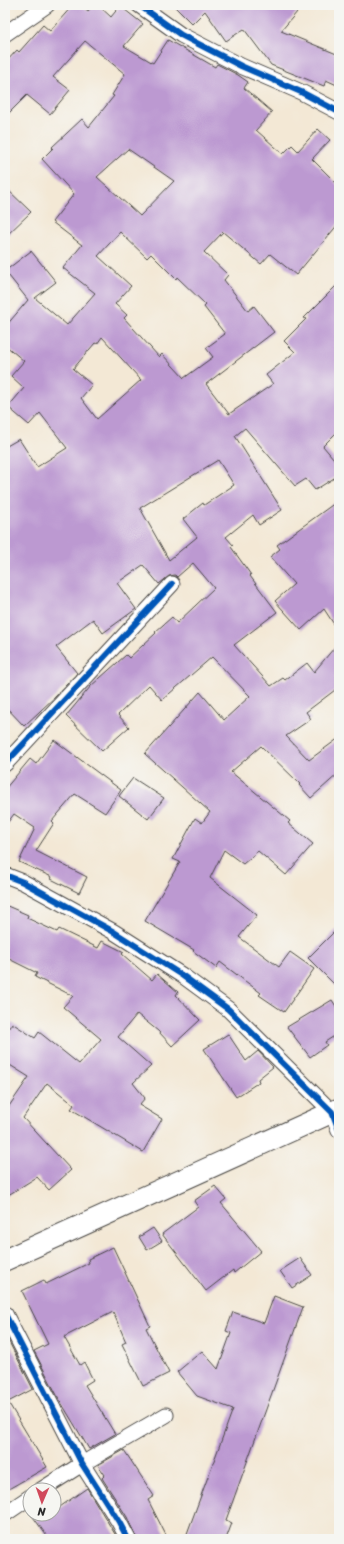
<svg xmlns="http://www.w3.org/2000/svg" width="344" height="1544" font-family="Sriracha,sans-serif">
<rect width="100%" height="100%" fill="#f6f6f2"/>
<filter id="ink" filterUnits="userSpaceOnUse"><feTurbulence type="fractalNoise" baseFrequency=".025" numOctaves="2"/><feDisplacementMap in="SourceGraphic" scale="8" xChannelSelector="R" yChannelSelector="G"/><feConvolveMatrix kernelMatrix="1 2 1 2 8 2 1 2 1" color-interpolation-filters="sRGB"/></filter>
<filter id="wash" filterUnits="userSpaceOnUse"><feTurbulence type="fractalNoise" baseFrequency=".012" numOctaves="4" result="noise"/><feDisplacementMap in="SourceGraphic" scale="16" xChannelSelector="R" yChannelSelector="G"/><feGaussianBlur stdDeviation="0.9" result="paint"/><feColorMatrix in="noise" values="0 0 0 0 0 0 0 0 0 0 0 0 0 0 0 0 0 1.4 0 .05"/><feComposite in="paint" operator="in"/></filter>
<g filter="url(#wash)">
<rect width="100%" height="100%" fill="#f3e8d5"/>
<g id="blocks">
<path fill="#bc99d1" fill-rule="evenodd" d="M 73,5 L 81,5 L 88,11 L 94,5 L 98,5 L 111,17 L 120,6 L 143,24 L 124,46 L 153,63 L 168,40 L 215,67 L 217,64 L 238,75 L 248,82 L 244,88 L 272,112 L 256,130 L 283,154 L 292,145 L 298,151 L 318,129 L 330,140 L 312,159 L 339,186 L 339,223 L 296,275 L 270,254 L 261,264 L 223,232 L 204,252 L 228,275 L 224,280 L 248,311 L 254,306 L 274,332 L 206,384 L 229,414 L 273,384 L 266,375 L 295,352 L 284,341 L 306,319 L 304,318 L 339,283 L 339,430 L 323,446 L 339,465 L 339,475 L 315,490 L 306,479 L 295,486 L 245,428 L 235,436 L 282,510 L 259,525 L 253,515 L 226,537 L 233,545 L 231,547 L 251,575 L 250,576 L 277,612 L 234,645 L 271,686 L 283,678 L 285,680 L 307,663 L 314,672 L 339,642 L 339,687 L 306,712 L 311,719 L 286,736 L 309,760 L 339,738 L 339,773 L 311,798 L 299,785 L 300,784 L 261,746 L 231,772 L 290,821 L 288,823 L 313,844 L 286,875 L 258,851 L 243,864 L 224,850 L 210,878 L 257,915 L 239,937 L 279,967 L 290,952 L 314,969 L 284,1012 L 259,995 L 261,993 L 220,962 L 216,968 L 193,951 L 194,950 L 145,921 L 180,862 L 173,859 L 195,818 L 202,823 L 210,812 L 145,754 L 200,692 L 224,720 L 250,696 L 212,657 L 162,700 L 149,685 L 118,715 L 129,727 L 102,751 L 66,716 L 91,686 L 126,655 L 129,658 L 156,633 L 155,632 L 172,617 L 177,623 L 214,588 L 193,563 L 177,577 L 175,575 L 169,576 L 159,584 L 143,565 L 117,583 L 136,609 L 103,633 L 93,619 L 56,647 L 77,673 L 56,696 L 24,726 L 5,706 L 5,447 L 19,439 L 37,467 L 67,448 L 40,413 L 29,425 L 8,407 L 24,388 L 11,376 L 24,361 L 5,345 L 5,327 L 28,300 L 5,271 L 31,251 L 56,282 L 35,298 L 67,325 L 95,293 L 63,268 L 82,245 L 52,222 L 74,194 L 42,159 L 53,148 L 52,147 L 82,119 L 89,127 L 114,96 L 112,95 L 125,74 L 85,41 L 53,77 L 70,90 L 50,114 L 27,95 L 5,117 L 5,63 L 17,50 L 19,52 L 43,25 L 50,31 ZM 128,149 L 174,181 L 140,216 L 97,177 ZM 120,232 L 147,258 L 151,254 L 176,279 L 177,277 L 206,305 L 204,307 L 225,334 L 206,348 L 213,357 L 184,378 L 162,354 L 159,357 L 124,318 L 127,315 L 115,304 L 131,286 L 98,256 ZM 102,337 L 141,380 L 97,419 L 81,398 L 92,385 L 73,369 L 95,343 L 97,344 ZM 218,460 L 234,485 L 204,505 L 203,503 L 183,519 L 197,537 L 169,560 L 140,508 Z
M 173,5 L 303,5 L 281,31 L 339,55 L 339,86 L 326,80 L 324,86 L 271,65 L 244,29 L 226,41 L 205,11 L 192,24 Z
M 5,187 L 31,212 L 5,237 Z
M 339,500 L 339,632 L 324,609 L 301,630 L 275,601 L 294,584 L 270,557 L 280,549 L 277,545 Z
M 54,740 L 121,790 L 105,813 L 75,794 L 52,821 L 54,823 L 36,851 L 87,877 L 79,893 L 51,879 L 52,877 L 19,862 L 35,828 L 14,814 L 5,826 L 5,789 L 30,759 L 36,764 Z
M 133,778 L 164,798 L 148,819 L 119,796 Z
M 5,905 L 28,915 L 27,918 L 57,932 L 59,929 L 98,948 L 102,941 L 124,952 L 122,954 L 152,980 L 157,974 L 178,992 L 176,995 L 200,1020 L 172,1046 L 158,1031 L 137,1014 L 118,1037 L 151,1066 L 133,1083 L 145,1098 L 139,1105 L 162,1119 L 143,1152 L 71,1109 L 74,1105 L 47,1083 L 23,1118 L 71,1170 L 49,1190 L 37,1177 L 5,1197 L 5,1112 L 29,1077 L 5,1062 L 5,1034 L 12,1023 L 35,1038 L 39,1032 L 79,1064 L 101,1039 L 63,1007 L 73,996 L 35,977 L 37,973 L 5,957 Z
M 339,927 L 339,989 L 308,958 Z
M 332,1000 L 339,1011 L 339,1033 L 325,1042 L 327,1045 L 310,1057 L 287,1027 Z
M 228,1034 L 246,1061 L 258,1051 L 273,1067 L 258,1079 L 259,1082 L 236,1097 L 204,1049 Z
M 215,1186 L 226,1199 L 221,1203 L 261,1251 L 234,1273 L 233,1270 L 206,1291 L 162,1234 L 198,1207 L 194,1201 Z
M 153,1228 L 162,1241 L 147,1250 L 139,1237 Z
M 113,1247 L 150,1326 L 146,1328 L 169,1373 L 143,1386 L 122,1344 L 126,1342 L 113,1312 L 64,1337 L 80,1365 L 84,1362 L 93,1380 L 85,1385 L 115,1434 L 89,1449 L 59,1399 L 34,1351 L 48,1344 L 22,1291 L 44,1280 L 46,1284 L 89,1263 L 88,1259 Z
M 300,1258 L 312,1275 L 292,1288 L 280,1271 Z
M 274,1296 L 303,1307 L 226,1520 L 232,1523 L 226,1539 L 185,1539 L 233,1409 L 197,1396 L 177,1372 L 202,1351 L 218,1369 L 231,1333 L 226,1331 L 233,1312 L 264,1323 Z
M 5,1334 L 33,1389 L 8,1402 L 47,1467 L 5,1491 Z
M 124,1450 L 154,1496 L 148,1500 L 168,1539 L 137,1539 L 127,1517 L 102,1478 L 105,1475 L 98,1465 Z
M 87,1488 L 118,1539 L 49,1539 L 31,1514 L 54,1514 L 54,1511 Z"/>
</g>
</g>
<g filter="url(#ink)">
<use href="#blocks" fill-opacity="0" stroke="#494744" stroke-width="1"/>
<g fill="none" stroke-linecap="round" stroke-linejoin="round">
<defs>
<path id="minor" d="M 139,5 L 181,35 L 241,66 L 301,92 L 339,112
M 5,34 L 47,5
M 5,764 L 172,584
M 5,875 L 23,882 L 114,932 L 183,976 L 228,1009 L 332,1112 L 339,1130
M 5,1314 L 82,1464 L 119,1522 L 128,1539
M 41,1490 L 82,1464 L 166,1415
M 5,1514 L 30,1497"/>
<path id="secondary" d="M 5,1260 L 339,1109"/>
</defs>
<use href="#minor" stroke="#494744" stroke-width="17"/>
<use href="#secondary" stroke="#494744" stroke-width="23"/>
<use href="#minor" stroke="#fff" stroke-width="15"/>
<use href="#secondary" stroke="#fff" stroke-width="21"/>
<defs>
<path id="cycleway" d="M 139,5 L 181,35 L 241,66 L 301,92 L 339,112
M 5,764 L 172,584
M 5,875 L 23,882 L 114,932 L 183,976 L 228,1009 L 332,1112 L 339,1130
M 5,1314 L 82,1464 L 119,1522 L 128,1539"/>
</defs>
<use href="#cycleway" stroke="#f6f6f2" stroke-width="8"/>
<use href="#cycleway" stroke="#0057b8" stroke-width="6"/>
</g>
</g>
<rect width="344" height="1544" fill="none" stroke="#f6f6f2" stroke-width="20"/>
<g transform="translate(42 1502) rotate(182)"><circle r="19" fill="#f6f6f2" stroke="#a5a5a2"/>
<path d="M0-3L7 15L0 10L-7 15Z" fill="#d1495b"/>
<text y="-6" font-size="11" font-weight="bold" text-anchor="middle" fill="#2b2b2b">N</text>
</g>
</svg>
